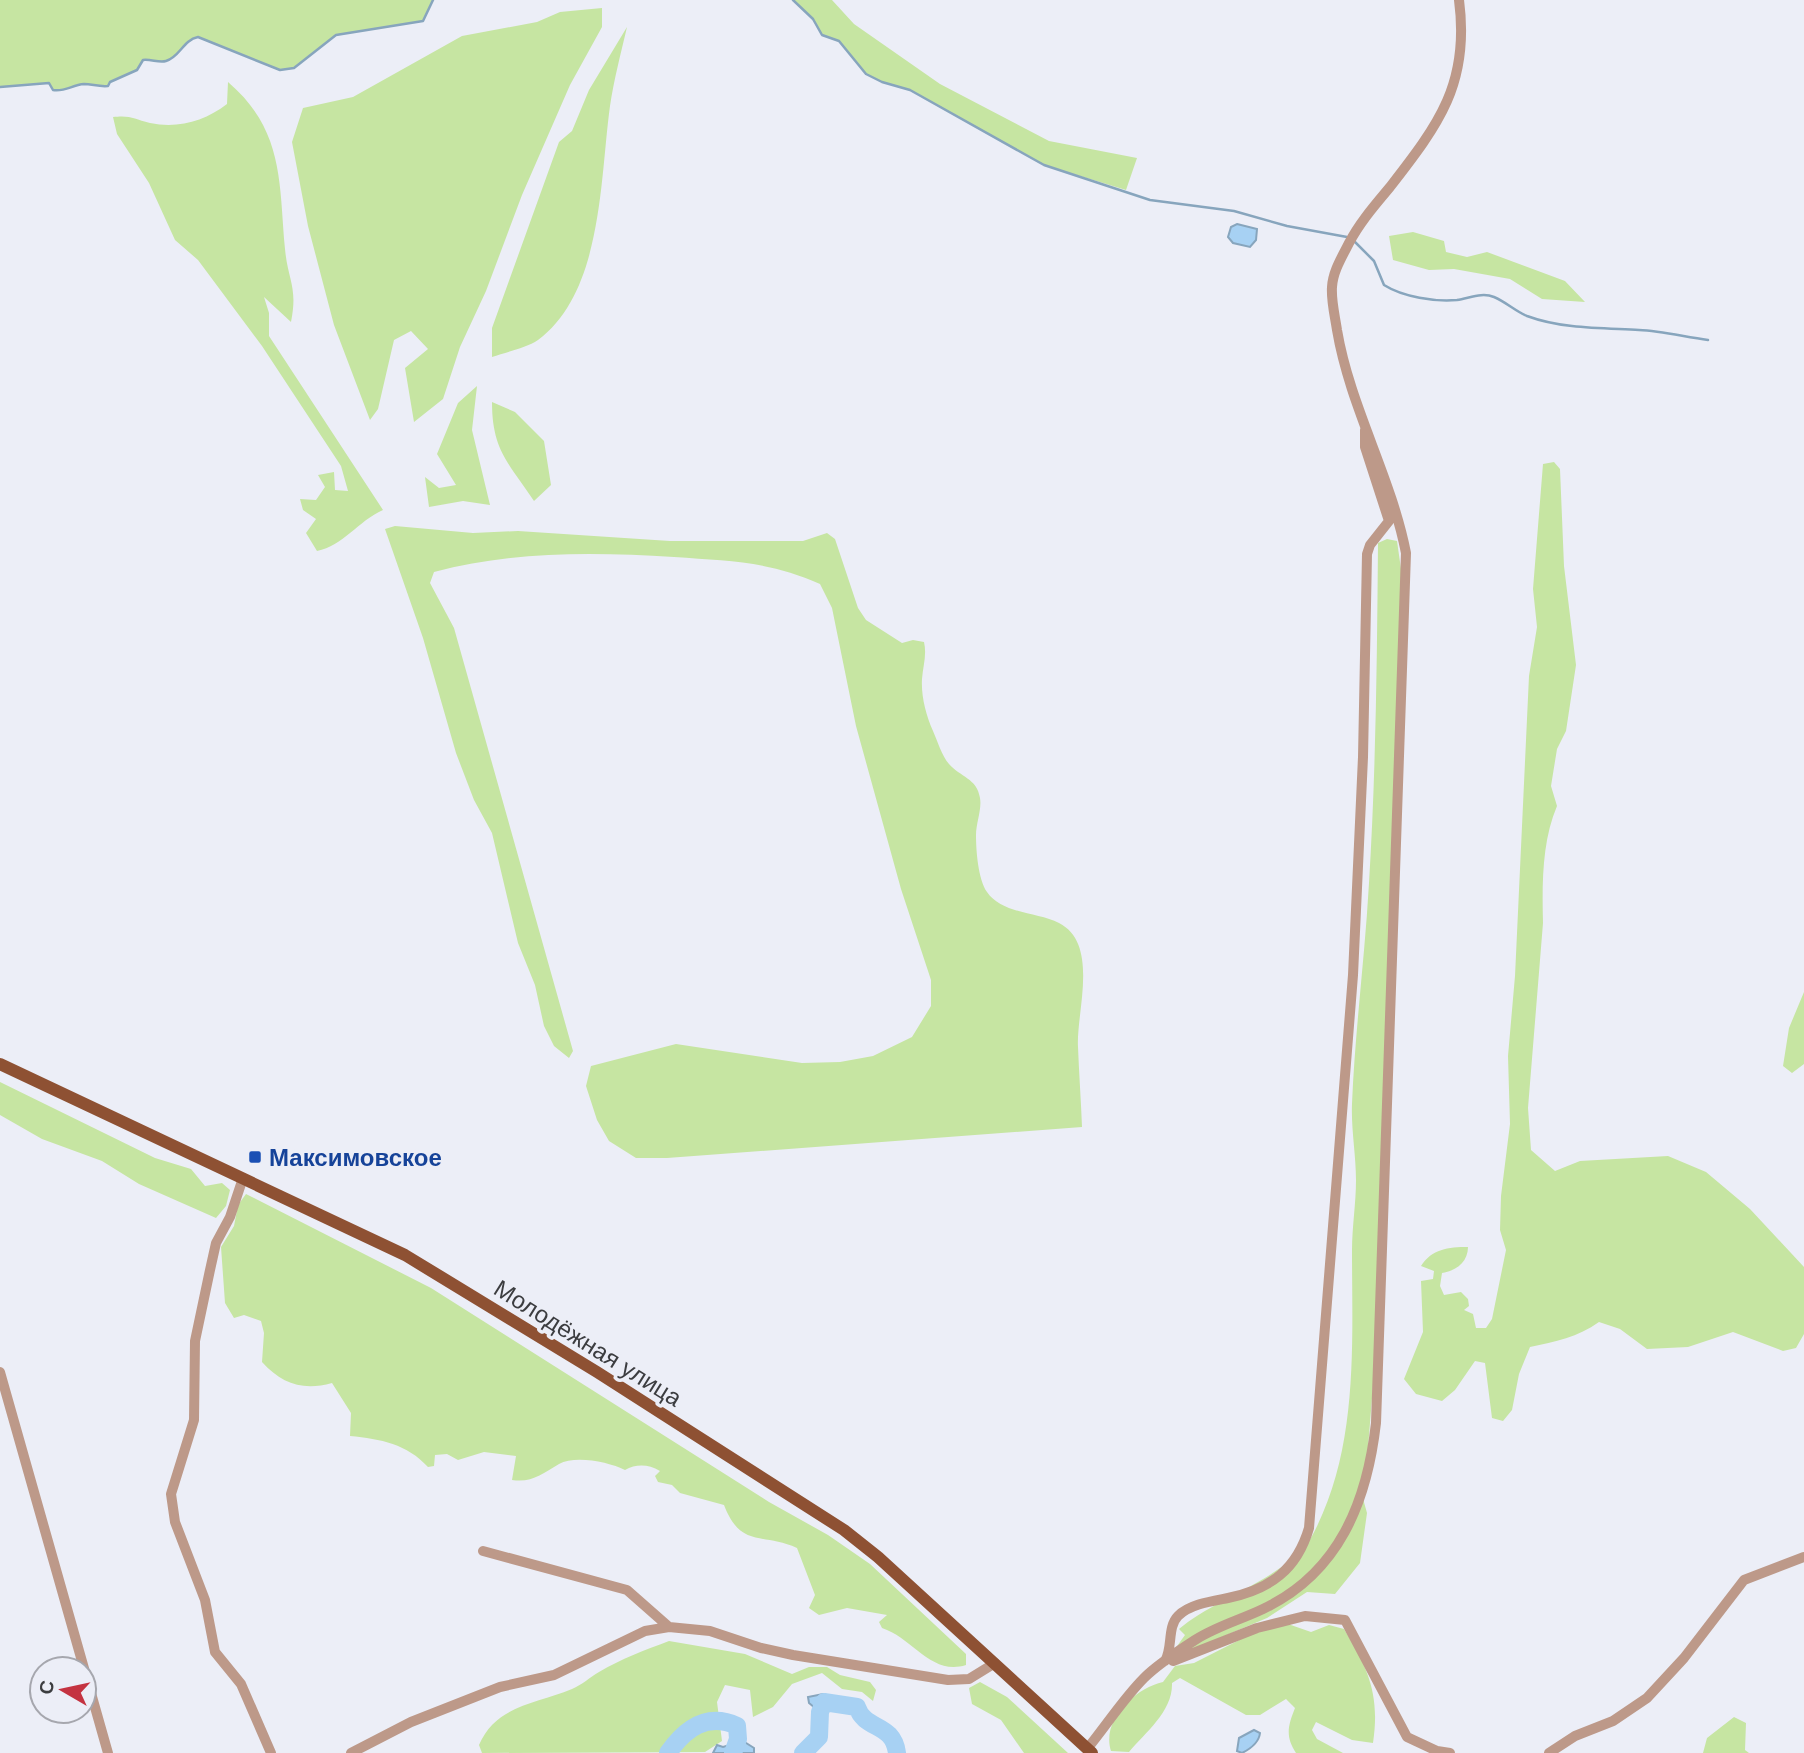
<svg xmlns="http://www.w3.org/2000/svg" width="1804" height="1753" font-family="Arial,sans-serif">
<rect width="100%" height="100%" fill="#eceef7"/>
<path fill="#c6e5a2" d="M 0,0 L 433,0 L 423,21 L 336,35 L 294,68 L 280,70 L 198,37 C 183,40 180,57 166,61 C 159,63 151,59 143,60 L 137,70 L 110,81 L 108,86 C 99,87 92,84 84,84 C 72,85 65,92 53,90 L 49,83 L 0,87 Z
M 793,0 L 832,0 L 854,24 L 940,84 L 1049,141 L 1137,158 L 1126,190 L 1044,165 L 910,90 L 882,82 L 866,74 L 839,41 L 822,35 L 813,19 Z
M 602,8 L 602,27 L 570,85 L 522,195 L 486,291 L 460,347 L 443,399 L 414,422 L 405,368 L 428,349 L 411,331 L 394,340 L 378,409 L 370,420 L 334,325 L 308,226 L 292,142 L 303,108 L 353,97 L 462,36 L 537,22 L 560,12 Z
M 627,27 C 621,53 614,79 610,106 C 600,178 603,292 538,340 C 526,348 506,352 492,357 L 492,328 L 559,142 L 572,131 L 589,90 Z
M 228,82 C 284,130 279,182 285,249 C 288,281 298,287 291,322 L 264,297 L 269,313 L 269,336 L 383,510 C 358,521 343,546 317,551 L 306,533 L 316,519 L 303,510 L 300,499 L 316,500 L 325,487 L 318,475 L 334,472 L 335,490 L 348,491 L 341,466 L 262,346 L 198,260 L 175,240 L 149,183 L 117,134 L 113,117 C 131,115 134,119 150,123 C 178,129 205,121 227,104 Z
M 1413,232 L 1444,241 L 1446,252 L 1467,257 L 1487,252 L 1565,281 L 1585,302 L 1542,299 L 1510,279 L 1454,269 L 1429,270 L 1393,260 L 1389,236 Z
M 477,386 L 472,430 L 490,505 L 463,501 L 429,507 L 425,477 L 439,488 L 456,485 L 437,454 L 458,403 Z
M 492,402 L 515,412 L 544,441 L 551,485 L 534,501 C 509,463 492,451 492,402 Z
M 1554,462 L 1560,469 L 1564,566 L 1576,665 L 1566,731 L 1557,749 L 1551,786 L 1557,806 C 1542,841 1542,884 1543,923 L 1528,1108 L 1531,1150 L 1555,1171 L 1580,1161 L 1668,1156 L 1706,1172 L 1750,1209 L 1804,1267 L 1804,1334 L 1796,1348 L 1783,1351 L 1733,1332 L 1688,1347 L 1647,1349 L 1620,1329 L 1599,1322 C 1578,1337 1555,1342 1530,1347 L 1519,1374 L 1512,1410 L 1503,1421 L 1492,1418 L 1485,1363 L 1475,1361 L 1455,1390 L 1442,1401 L 1416,1394 L 1404,1379 L 1423,1332 L 1421,1281 L 1433,1279 L 1434,1271 L 1421,1266 C 1432,1249 1448,1247 1468,1247 C 1468,1262 1456,1271 1442,1273 L 1440,1286 L 1444,1295 L 1461,1292 L 1468,1299 L 1469,1306 L 1464,1310 L 1473,1314 L 1476,1328 L 1486,1328 L 1492,1319 L 1506,1250 L 1500,1230 L 1501,1196 L 1510,1124 L 1508,1056 L 1515,976 L 1529,676 L 1537,627 L 1533,589 L 1543,464 Z
M 395,526 L 473,533 L 518,531 L 670,541 L 803,541 L 827,533 L 835,539 L 858,608 L 866,620 L 902,643 L 913,640 L 924,642 C 927,655 923,666 922,679 C 921,696 926,715 933,731 C 937,740 942,756 949,764 C 960,777 977,778 980,798 C 982,809 976,823 976,835 C 976,850 978,879 987,892 C 1002,914 1037,912 1059,923 C 1100,944 1076,1012 1078,1047 C 1079,1074 1081,1100 1082,1127 L 667,1158 L 636,1158 L 609,1141 L 597,1120 L 586,1086 L 591,1066 L 676,1044 L 802,1063 L 840,1062 L 873,1056 L 912,1037 L 931,1006 L 931,980 L 901,889 L 856,726 L 832,608 L 820,584 C 769,561 729,561 674,557 C 592,552 514,551 434,572 L 430,583 L 454,628 L 573,1051 L 569,1058 L 554,1046 L 544,1026 L 535,985 L 518,943 L 492,833 L 474,800 L 456,753 L 423,638 L 385,529 Z
M 1387,539 L 1397,541 L 1402,576 L 1373,1386 L 1367,1460 L 1360,1488 L 1367,1513 L 1360,1563 L 1335,1594 L 1307,1592 L 1267,1618 L 1186,1652 L 1175,1649 L 1185,1635 L 1179,1629 C 1215,1598 1290,1576 1312,1536 C 1359,1449 1352,1345 1352,1250 C 1352,1227 1356,1203 1356,1180 C 1356,1155 1351,1129 1352,1104 C 1355,1030 1365,956 1369,883 C 1376,770 1377,656 1378,543 Z
M 1804,992 L 1804,1064 L 1792,1073 L 1783,1066 L 1789,1028 Z
M 0,1082 L 155,1158 L 191,1169 L 205,1186 L 222,1183 L 230,1190 L 226,1206 L 216,1218 L 139,1184 L 102,1161 L 42,1139 L 0,1115 Z
M 246,1194 L 431,1288 L 769,1502 L 828,1535 L 870,1564 L 966,1654 L 966,1665 C 931,1676 913,1638 882,1628 L 879,1622 L 887,1615 L 847,1608 L 819,1615 L 809,1608 L 815,1595 L 797,1548 C 762,1532 741,1549 724,1505 L 680,1493 L 672,1485 L 658,1482 L 655,1476 L 660,1471 C 648,1464 636,1464 625,1470 C 609,1462 575,1455 559,1464 C 542,1474 532,1483 512,1480 L 516,1456 L 484,1452 L 458,1460 L 447,1454 L 435,1455 L 434,1466 L 428,1467 C 407,1444 381,1439 350,1436 L 351,1413 L 332,1383 C 303,1391 282,1384 262,1362 L 264,1333 L 261,1321 L 244,1315 L 234,1318 L 225,1303 L 221,1247 L 234,1226 L 238,1205 Z
M 1288,1624 L 1311,1632 L 1329,1625 L 1344,1629 C 1369,1669 1380,1696 1373,1743 L 1352,1740 L 1316,1722 L 1312,1730 L 1317,1739 L 1343,1753 L 1296,1753 C 1285,1736 1288,1726 1295,1708 L 1286,1699 L 1260,1715 L 1246,1715 L 1180,1678 L 1172,1683 C 1173,1711 1146,1732 1129,1752 L 1111,1751 C 1101,1720 1135,1688 1163,1682 L 1175,1666 L 1194,1663 L 1259,1630 Z
M 669,1641 L 745,1654 L 792,1674 L 809,1667 L 827,1667 L 840,1675 L 870,1682 L 876,1690 L 873,1701 L 862,1692 L 842,1689 L 822,1673 L 792,1684 L 773,1707 L 753,1717 L 750,1690 L 725,1685 L 717,1702 L 722,1741 L 705,1752 L 482,1753 L 479,1745 C 496,1705 536,1704 572,1689 C 582,1685 590,1677 599,1672 C 621,1659 645,1650 669,1641 Z
M 980,1682 L 1007,1697 L 1068,1753 L 1024,1753 L 1001,1720 L 972,1704 L 969,1688 Z
M 1734,1717 L 1746,1723 L 1745,1750 L 1749,1753 L 1703,1753 L 1707,1738 Z"/>
<path fill="#a7d1f3" stroke="#87a5bd" stroke-width="2" d="M 1237,224 L 1257,229 L 1256,240 L 1250,247 L 1233,243 L 1228,237 L 1231,227 Z
M 823,1694 L 849,1701 L 850,1707 L 829,1706 L 821,1713 L 809,1703 L 808,1697 Z
M 1254,1730 L 1260,1733 C 1259,1742 1250,1749 1242,1753 L 1237,1751 L 1239,1738 Z
M 743,1741 L 754,1748 L 754,1753 L 713,1753 L 717,1745 L 723,1747 Z"/>
<g fill="none" stroke-linecap="round" stroke-linejoin="round">
<path stroke="#87a5bd" stroke-width="2.5" d="M 793,0 L 813,19 L 822,35 L 839,41 L 866,74 L 882,82 L 910,90 L 1044,165 L 1150,200 L 1234,211 L 1287,226 L 1347,237
M 0,87 L 49,83 L 53,90 C 65,92 72,85 84,84 C 92,84 99,87 108,86 L 110,82 L 137,70 L 143,60 C 151,59 159,63 166,61 C 180,57 183,40 198,37 L 280,70 L 294,68 L 336,35 L 423,21 L 433,0
M 1353,240 L 1374,261 L 1384,285 C 1403,297 1435,302 1457,300 C 1470,298 1482,292 1494,297 C 1506,302 1515,311 1527,316 C 1562,329 1602,328 1639,330 C 1662,331 1685,337 1708,340"/>
<path stroke="#a7d1f3" stroke-width="18" d="M 668,1753 C 685,1729 707,1712 737,1726 L 738,1739 L 733,1753
M 803,1753 L 819,1737 L 820,1712 L 824,1702 L 857,1707 C 865,1731 893,1722 897,1753"/>
<path stroke="#bd9989" stroke-width="10" d="M 243,1178 L 230,1217 L 216,1243 L 210,1270 L 195,1341 L 194,1420 L 171,1494 L 175,1522 L 205,1600 L 215,1652 L 241,1684 L 271,1753
M 0,1372 L 108,1753
M 483,1551 L 627,1590 L 669,1627
M 1165,1661 C 1173,1648 1167,1627 1178,1616 C 1190,1604 1213,1601 1228,1598 C 1271,1589 1297,1569 1309,1528 L 1353,975 L 1363,757 L 1367,554 L 1370,545 L 1389,521 L 1365,447 L 1365,430
M 1173,1661 L 1257,1628 L 1305,1616 L 1345,1620 L 1407,1737 L 1437,1751 L 1450,1753
M 1087,1749 C 1106,1726 1123,1699 1144,1678 C 1158,1664 1178,1651 1195,1640 C 1217,1626 1240,1620 1263,1609 C 1339,1573 1367,1502 1376,1423 L 1406,553 C 1391,476 1350,407 1337,330 C 1335,316 1331,301 1332,287 C 1333,271 1342,257 1349,243 C 1360,222 1375,205 1390,187 C 1439,124 1470,83 1459,0
M 351,1753 L 411,1722 L 500,1687 L 554,1675 L 645,1631 L 669,1627 L 710,1631 L 761,1648 L 793,1655 L 948,1680 L 969,1679 L 995,1663
M 1549,1753 L 1575,1736 L 1613,1721 L 1647,1698 L 1684,1658 L 1744,1580 L 1804,1557"/>
<path stroke="#8e5133" stroke-width="12" d="M 0,1064 L 405,1255 L 597,1372 L 844,1530 L 878,1557 L 1092,1753"/>
</g>
<rect fill="#1a4fb4" stroke="#eceef7" stroke-width="2.5" x="248" y="1150" width="14" height="14" rx="3.5"/>
<g text-anchor="middle" dominant-baseline="central" stroke-width="7" stroke-linejoin="round" paint-order="stroke">
<g font-size="24" font-weight="bold" fill="#164399" stroke="#eceef7" text-anchor="start">
<text x="269" y="1157">Максимовское</text>
</g>
<g font-size="24" fill="#3c3d40" stroke="#eceef7">
<text transform="translate(588 1343) rotate(32)">Молодёжная улица</text>
</g>
</g>
<g transform="translate(63 1690) rotate(279)"><circle r="33" fill="#eceef7" stroke="#a6a7ae" stroke-width="2"/>
<path d="M0-5L12 26L0 18L-12 26Z" fill="#c43341"/>
<text y="-10" font-size="19" font-weight="bold" text-anchor="middle" fill="#3c3d40">С</text>
</g>
</svg>
